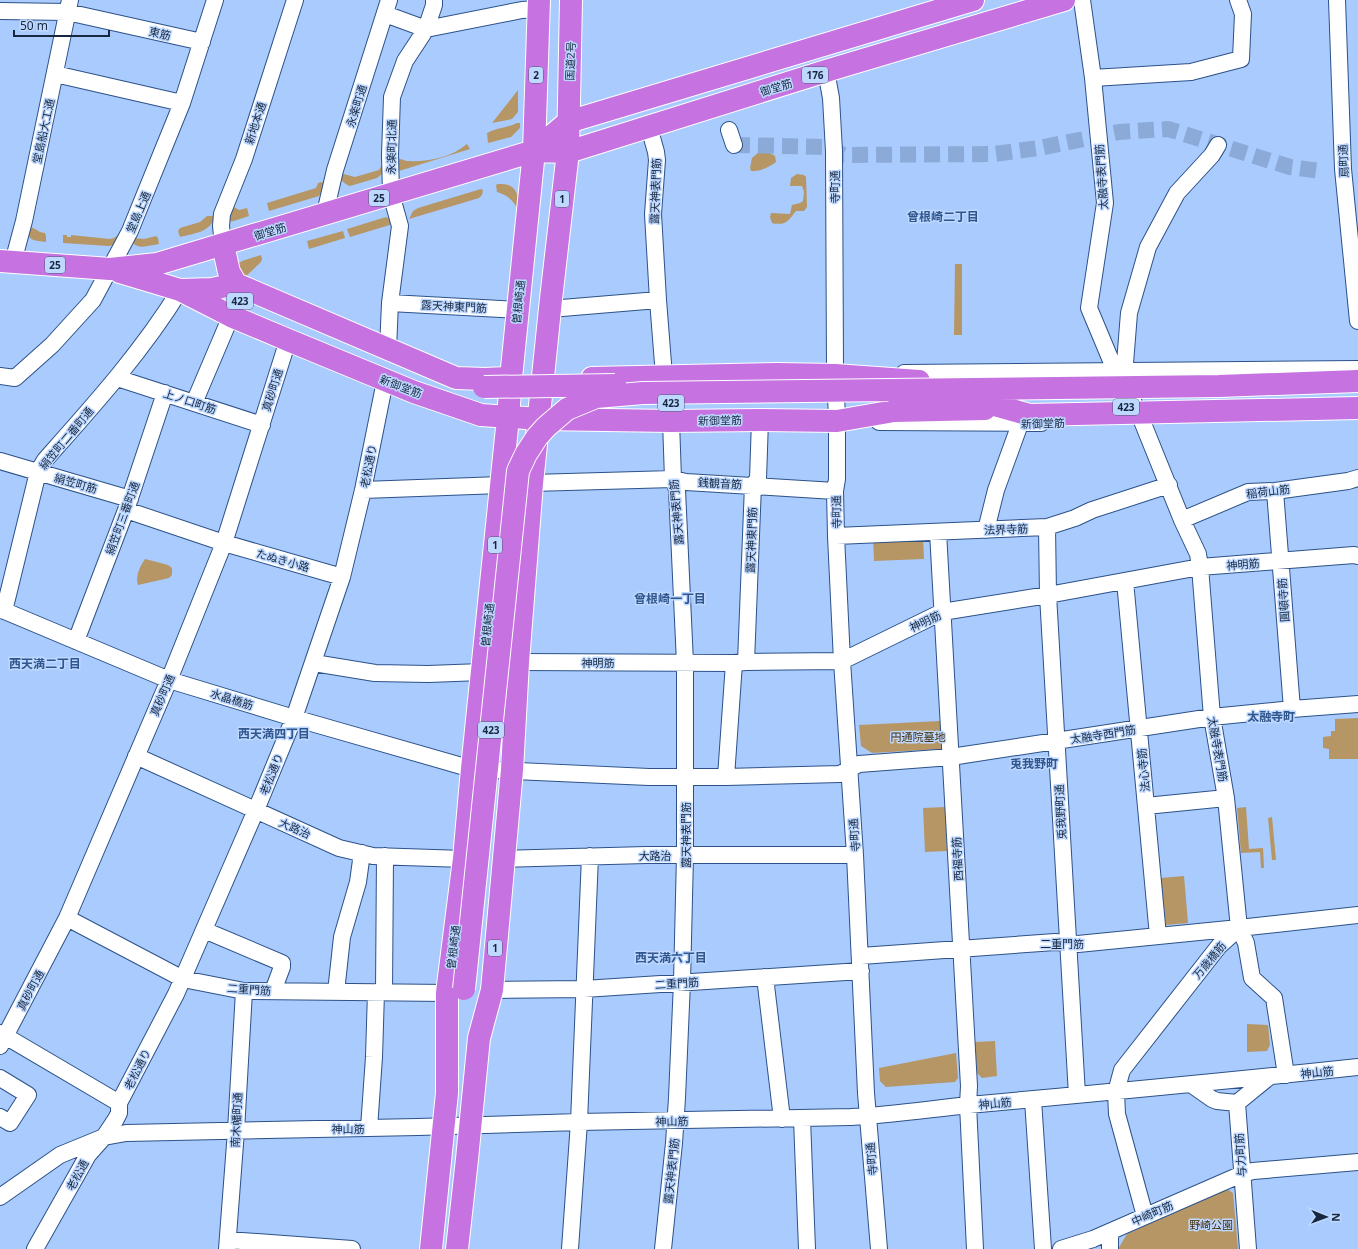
<svg xmlns="http://www.w3.org/2000/svg" width="1358" height="1249" font-family="'Noto Sans','Noto Sans JP',sans-serif">
<rect width="100%" height="100%" fill="#a9cbfe"/>
<path fill="#b69664" d="M 518,90 L 518,112 L 512,119 L 492,123 Z
M 517,123 L 520,123 L 520,128 L 511,137 L 488,143 L 487,133 C 496,128 507,128 517,123 Z
M 467,144 L 470,149 L 399,171 L 396,170 L 395,159 C 400,158 402,160 407,161 C 427,162 451,158 467,144 Z
M 759,152 L 768,152 L 775,156 L 776,162 C 769,167 760,172 751,171 L 750,168 L 752,158 Z
M 385,164 L 383,173 L 377,178 L 350,186 C 344,184 340,180 340,173 L 355,177 L 379,170 L 382,165 Z
M 797,174 L 804,175 L 806,177 L 807,207 L 804,211 L 796,211 C 788,221 786,226 772,223 L 770,217 L 771,213 L 790,214 L 792,205 L 800,203 L 803,201 L 804,192 L 802,186 L 790,186 L 791,178 Z
M 322,182 L 325,184 L 319,196 L 269,211 L 267,203 L 316,188 L 318,183 Z
M 498,184 C 501,184 506,184 508,185 C 519,189 519,201 518,211 C 515,201 507,195 497,192 L 496,185 Z
M 481,189 L 483,190 L 482,195 L 479,198 L 409,219 L 413,211 L 418,208 Z
M 234,207 L 239,210 L 247,208 L 249,216 L 234,221 L 228,222 L 228,208 Z
M 207,216 L 215,216 C 210,233 195,233 180,237 L 178,231 L 180,228 L 200,222 Z
M 386,217 L 390,219 L 393,224 L 350,237 L 347,229 Z
M 26,226 C 36,227 36,232 45,233 L 46,236 L 46,242 C 31,240 29,241 26,226 Z
M 343,231 L 345,238 L 309,249 L 307,241 Z
M 63,235 L 67,235 L 67,237 L 71,237 L 71,235 L 110,239 L 114,238 L 118,235 L 121,236 C 118,241 116,245 109,246 L 63,243 Z
M 156,236 L 158,238 L 159,244 C 150,245 139,250 133,243 L 133,238 L 144,239 Z
M 261,255 L 262,259 L 261,262 L 244,278 L 240,279 L 238,264 L 242,261 Z
M 955,264 L 962,264 L 962,335 L 954,335 Z
M 923,536 L 924,559 L 874,561 L 873,538 Z
M 145,559 L 157,562 L 168,565 L 172,568 L 172,575 L 169,578 L 138,585 C 135,577 140,566 145,559 Z
M 1358,718 L 1358,759 L 1329,759 L 1329,749 L 1323,748 L 1323,737 L 1331,736 L 1331,731 L 1335,731 L 1335,719 Z
M 940,721 L 941,749 L 872,753 L 861,746 L 859,725 Z
M 945,807 L 947,851 L 925,852 L 923,808 Z
M 1246,807 L 1249,849 L 1263,848 L 1264,868 L 1261,868 L 1260,852 L 1241,853 L 1237,808 Z
M 1272,817 L 1276,860 L 1272,860 L 1268,818 Z
M 1184,876 L 1188,923 L 1166,925 L 1161,878 Z
M 1247,1024 L 1268,1025 L 1270,1045 L 1267,1051 L 1247,1052 Z
M 995,1041 L 997,1076 L 982,1078 L 977,1073 L 975,1042 Z
M 956,1053 L 958,1078 L 955,1082 L 886,1087 L 880,1081 L 879,1068 Z
M 1227,1189 L 1233,1193 L 1238,1249 L 1118,1249 L 1127,1234 Z"/>
<g fill="none" stroke-linecap="round" stroke-linejoin="round">
<path stroke="#8caad8" stroke-width="16" stroke-dasharray="16 8" stroke-linecap="butt" d="M 734,145 L 827,147 L 843,155 L 994,154 L 1039,148 L 1119,132 L 1168,129 L 1290,167 L 1321,171"/>
<defs>
<path id="minor" d="M 1082,0 L 1093,78 L 1105,203 L 1089,308 L 1112,363 L 1119,371 L 1142,421 L 1182,520 L 1198,554 L 1200,567 L 1212,717 L 1226,798 L 1239,928 L 1246,943 L 1252,978 L 1274,998 L 1286,1075
M 1337,0 L 1343,169 L 1358,321
M 0,11 L 67,12 L 202,42
M 385,14 L 426,29 L 522,10 L 538,9
M 826,71 L 831,98 L 834,151 L 835,367 L 837,421 L 837,479 L 835,491 L 836,536 L 842,661 L 855,855 L 866,1093 L 879,1249
M 55,74 L 182,103
M 1093,78 L 1191,72 L 1241,59 L 1243,14 L 1238,0
M 649,127 L 656,152 L 657,160 L 653,214 L 658,300 L 664,376
M 729,130 L 734,145
M 325,213 L 335,170 L 389,0
M 223,245 L 221,226 L 222,214 L 244,159 L 295,0
M 13,262 L 24,221 L 70,0
M 390,303 L 518,310
M 550,309 L 658,300
M 388,349 L 390,303 L 400,226 L 391,194 L 390,155 L 392,97 L 405,61 L 426,29 L 434,5 L 434,0
M 1125,363 L 1129,313 L 1148,247 L 1177,193 L 1212,155 L 1218,145
M 904,373 L 1358,369
M 0,376 L 15,378 L 52,345 L 93,300 L 130,231 L 134,221 L 182,103 L 215,0
M 117,378 L 262,425
M 194,403 L 231,316
M 879,422 L 1041,423
M 0,461 L 130,499
M 532,483 L 673,479 L 686,482 L 835,491
M 363,490 L 501,485
M 1275,491 L 1292,709
M 126,510 L 224,543 L 342,577
M 1182,520 L 1248,492 L 1275,491 L 1348,481 L 1358,478
M 1047,527 L 1048,595 L 1077,1095
M 986,530 L 996,490 L 1020,424
M 938,532 L 969,1086 L 968,1105 L 975,1249
M 836,536 L 1047,527 L 1075,518 L 1092,510 L 1169,485
M 1125,581 L 1158,936
M 0,609 L 169,680 L 294,718 L 472,769 L 649,777 L 726,777 L 840,774 L 859,764 L 951,757 L 1212,717 L 1292,709 L 1358,704
M 4,611 L 38,472 L 45,460 C 93,406 142,352 180,290
M 76,641 L 126,510 L 165,393
M 518,662 L 734,663 L 746,662 L 842,661 L 942,612 L 1048,595 L 1200,567 L 1354,555 L 1358,556
M 746,662 L 753,485 L 758,479 L 760,420
M 314,663 L 375,673 L 428,674 L 482,672
M 136,756 L 339,848 L 373,856 L 464,859
M 726,777 L 734,663
M 1146,806 L 1226,798
M 503,859 L 646,855 L 855,855
M 67,918 L 183,979 L 244,991 L 447,993
M 204,930 L 282,963 L 282,967 L 273,991
M 861,956 L 1055,942 L 1078,944 L 1239,928 L 1358,915
M 765,977 L 782,1119
M 492,990 L 584,989 L 861,971
M 336,992 L 342,937 L 358,882 L 362,853
M 384,992 L 385,856
M 0,1033 L 119,1103
M 0,1046 L 67,918 L 169,680 L 224,543 L 288,340
M 0,1078 L 28,1095 L 10,1123 L 0,1117
M 1192,1085 L 1212,1099 L 1217,1101 L 1237,1103
M 1033,1100 L 1043,1249
M 802,1119 L 807,1249
M 369,1128 L 374,1057 L 376,992
M 0,1197 L 60,1155 L 104,1137 L 126,1133 L 418,1127 L 579,1122 L 851,1117 C 891,1115 930,1109 969,1105 C 1099,1093 1228,1081 1358,1067
M 1145,1216 L 1117,1114 L 1116,1092 L 1122,1070 L 1219,946 L 1239,928
M 1110,1232 L 1110,1249
M 228,1240 L 352,1249
M 35,1249 L 88,1155 L 104,1137 L 116,1119 L 119,1113 L 119,1103 L 176,994 L 256,810 L 294,718 L 342,577 L 363,490 L 385,381
M 227,1249 L 236,1131 L 244,991
M 570,1249 L 579,1122 L 590,856
M 663,1249 L 674,1143 L 677,1098 L 682,982 L 685,855 L 685,663 L 677,490 L 673,479 L 671,421
M 1061,1249 L 1093,1239 L 1242,1174 L 1253,1171 L 1358,1162
M 1248,1249 L 1237,1103 L 1269,1077"/>
<path id="highway" d="M 534,151 L 568,122 L 973,0
M 223,245 L 229,272 L 236,284
M 0,261 L 110,269 L 157,264 L 534,151 L 568,152 L 826,71 L 1064,0
M 120,272 L 180,290 L 231,316 L 288,340 L 414,392 L 481,415 L 540,419 L 671,421 L 760,420 L 837,421 L 894,411
M 236,284 L 456,378 L 485,379 L 507,378
M 181,290 L 212,289 L 236,284
M 592,378 L 777,374 L 835,375 L 919,381
M 431,1249 L 447,1093 L 447,993 L 464,859 L 472,769 L 508,418 L 511,378 L 534,151 L 539,0
M 457,1249 L 467,1159 L 479,1038 L 492,990 L 512,770 L 518,662 L 532,483 L 551,299 L 568,152 L 571,0"/>
</defs>
<use href="#minor" stroke="#2c5289" stroke-width="18"/>
<use href="#highway" stroke="#fff" stroke-width="24"/>
<use href="#minor" stroke="#fff" stroke-width="16"/>
<use href="#highway" stroke="#c672e1" stroke-width="22"/>
<defs>
<path id="highway-bridge" d="M 484,387 L 615,385
M 962,396 L 1030,415 L 1358,408
M 894,411 L 985,409
M 464,989 L 518,471 L 526,454 L 537,437 L 546,427 L 567,409 L 596,397 L 643,393 L 1219,386 L 1358,381"/>
</defs>
<use href="#highway-bridge" stroke="#fff" stroke-width="24" stroke-linecap="butt"/>
<use href="#highway-bridge" stroke="#c672e1" stroke-width="22"/>
</g>
<g text-anchor="middle" dominant-baseline="central" stroke-width="3" stroke-linejoin="round" paint-order="stroke">
<g fill="#bed8ff" stroke="#485c79" stroke-width="1">
<rect x="529" y="67" width="14" height="16" rx="3"/>
<rect x="802" y="67" width="26" height="16" rx="3"/>
<rect x="369" y="190" width="20" height="16" rx="3"/>
<rect x="555" y="191" width="14" height="16" rx="3"/>
<rect x="45" y="257" width="20" height="16" rx="3"/>
<rect x="227" y="293" width="26" height="16" rx="3"/>
<rect x="658" y="395" width="26" height="16" rx="3"/>
<rect x="1113" y="399" width="26" height="16" rx="3"/>
<rect x="488" y="537" width="14" height="16" rx="3"/>
<rect x="478" y="722" width="26" height="16" rx="3"/>
<rect x="488" y="940" width="14" height="16" rx="3"/>
</g>
<g font-size="10" font-weight="bold" fill="#16273f">
<text x="536" y="75">2</text>
<text x="815" y="75">176</text>
<text x="379" y="198">25</text>
<text x="562" y="199">1</text>
<text x="55" y="265">25</text>
<text x="240" y="301">423</text>
<text x="671" y="403">423</text>
<text x="1126" y="407">423</text>
<text x="495" y="545">1</text>
<text x="491" y="730">423</text>
<text x="495" y="948">1</text>
</g>
<g font-size="11" fill="#16273f" stroke="#bed8ff">
<text transform="translate(160 33) rotate(13)">東筋</text>
<text transform="translate(570 61) rotate(-88)">国道2号</text>
<text transform="translate(776 87) rotate(-17)">御堂筋</text>
<text transform="translate(356 106) rotate(-73)">永楽町通</text>
<text transform="translate(255 123) rotate(-72)">新地本通</text>
<text transform="translate(43 131) rotate(-78)">堂島船大工通</text>
<text transform="translate(391 147) rotate(-89)">永楽町北通</text>
<text transform="translate(1343 161) rotate(-93)">扇町通</text>
<text transform="translate(1101 177) rotate(-94)">太融寺表門筋</text>
<text transform="translate(834 187) rotate(-90)">寺町通</text>
<text transform="translate(655 191) rotate(-88)">露天神表門筋</text>
<text transform="translate(138 212) rotate(-67)">堂島上通</text>
<text transform="translate(270 231) rotate(-17)">御堂筋</text>
<text transform="translate(518 302) rotate(-84)">曽根崎通</text>
<text transform="translate(454 306) rotate(3)">露天神東門筋</text>
<text transform="translate(401 386) rotate(21)">新御堂筋</text>
<text transform="translate(272 390) rotate(-73)">真砂町通</text>
<text transform="translate(190 401) rotate(18)">上ノ口町筋</text>
<text transform="translate(720 420) rotate(-1)">新御堂筋</text>
<text transform="translate(1043 423) rotate(-1)">新御堂筋</text>
<text transform="translate(66 438) rotate(-50)">絹笠町二番町通</text>
<text transform="translate(368 466) rotate(-79)">老松通り</text>
<text transform="translate(76 483) rotate(16)">絹笠町筋</text>
<text transform="translate(720 483) rotate(3)">銭観音筋</text>
<text transform="translate(1268 491) rotate(-7)">稲荷山筋</text>
<text transform="translate(676 512) rotate(-95)">露天神表門筋</text>
<text transform="translate(836 512) rotate(-91)">寺町通</text>
<text transform="translate(122 518) rotate(-70)">絹笠町三番町通</text>
<text transform="translate(1006 529) rotate(-2)">法界寺筋</text>
<text transform="translate(751 540) rotate(-88)">露天神東門筋</text>
<text transform="translate(283 560) rotate(16)">たぬき小路</text>
<text transform="translate(1243 564) rotate(-4)">神明筋</text>
<text transform="translate(1283 600) rotate(-94)">圓頓寺筋</text>
<text transform="translate(925 621) rotate(-25)">神明筋</text>
<text transform="translate(487 625) rotate(-84)">曽根崎通</text>
<text x="598" y="662">神明筋</text>
<text transform="translate(162 695) rotate(-67)">真砂町通</text>
<text transform="translate(232 699) rotate(17)">水晶橋筋</text>
<text transform="translate(1103 734) rotate(-9)">太融寺西門筋</text>
<text transform="translate(1218 749) rotate(80)">太融寺表門筋</text>
<text transform="translate(1143 770) rotate(-95)">法心寺筋</text>
<text transform="translate(271 774) rotate(-68)">老松通り</text>
<text transform="translate(1060 812) rotate(-93)">兎我野町通</text>
<text transform="translate(295 828) rotate(24)">大路治</text>
<text transform="translate(685 835) rotate(-90)">露天神表門筋</text>
<text transform="translate(854 835) rotate(-94)">寺町通</text>
<text x="655" y="855">大路治</text>
<text transform="translate(957 859) rotate(-93)">西福寺筋</text>
<text x="1062" y="943">二重門筋</text>
<text transform="translate(453 947) rotate(-83)">曽根崎通</text>
<text transform="translate(1209 960) rotate(-50)">万歳橋筋</text>
<text transform="translate(677 983) rotate(-4)">二重門筋</text>
<text transform="translate(249 989) rotate(4)">二重門筋</text>
<text transform="translate(30 990) rotate(-62)">真砂町通</text>
<text transform="translate(137 1069) rotate(-63)">老松通り</text>
<text transform="translate(1317 1072) rotate(-6)">神山筋</text>
<text transform="translate(995 1103) rotate(-5)">神山筋</text>
<text transform="translate(236 1120) rotate(-87)">南木幡町通</text>
<text transform="translate(672 1121) rotate(-1)">神山筋</text>
<text x="348" y="1128">神山筋</text>
<text transform="translate(1240 1155) rotate(-94)">与力町筋</text>
<text transform="translate(871 1159) rotate(-95)">寺町通</text>
<text transform="translate(671 1171) rotate(-84)">露天神表門筋</text>
<text transform="translate(77 1175) rotate(-61)">老松通</text>
<text transform="translate(1152 1213) rotate(-24)">中崎町筋</text>
</g>
<g font-size="11" fill="#432f0d" stroke="#bed8ff">
<text x="918" y="736">円通院墓地</text>
<text x="1211" y="1224">野崎公園</text>
</g>
<g font-size="12" font-weight="bold" fill="#30568e" stroke="#bed8ff">
<text x="943" y="216">曾根崎二丁目</text>
<text x="670" y="598">曾根崎一丁目</text>
<text x="45" y="663">西天満二丁目</text>
<text x="1271" y="716">太融寺町</text>
<text x="274" y="733">西天満四丁目</text>
<text x="1034" y="763">兎我野町</text>
<text x="671" y="957">西天満六丁目</text>
</g>
</g>
<g transform="translate(1326 1217) rotate(91)" stroke="#bed8ff" stroke-width="3" paint-order="stroke">
<path d="M0-3L7 15L0 10L-7 15Z" fill="#16273f"/>
<text y="-6" font-size="11" font-weight="bold" text-anchor="middle" fill="#16273f">N</text>
</g>
<path d="M14 30v6h95v-6" fill="none" stroke="#16273f" stroke-width="2"/>
<text x="20" y="30" font-size="12" fill="#16273f" stroke="#bed8ff" stroke-width="3" paint-order="stroke">50 m</text>
</svg>
